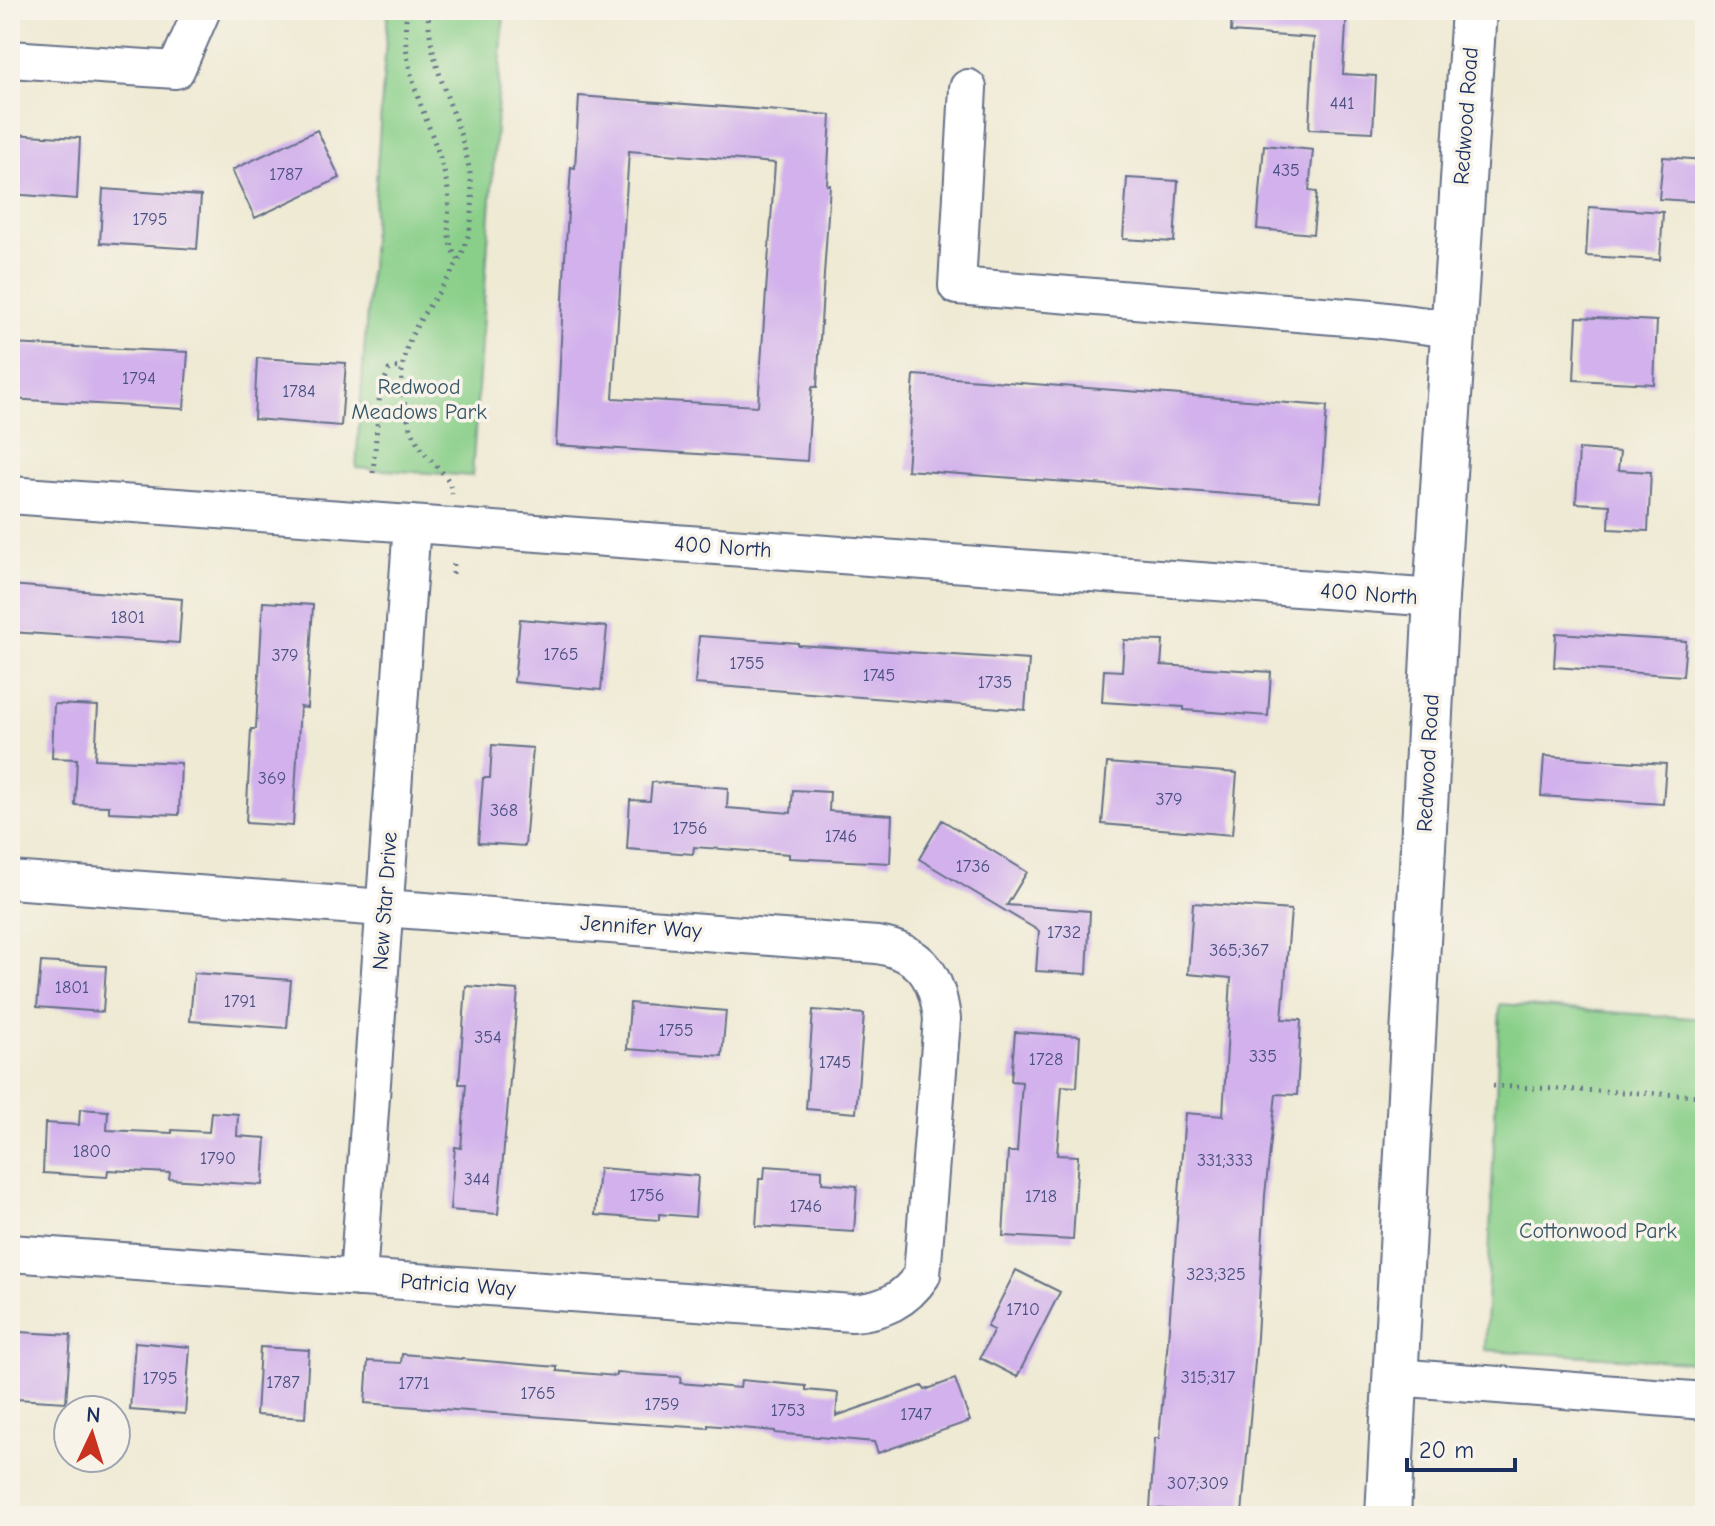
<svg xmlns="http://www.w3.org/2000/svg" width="1715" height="1526" font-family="'Comic Neue',sans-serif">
<rect width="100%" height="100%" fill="#f7f3e8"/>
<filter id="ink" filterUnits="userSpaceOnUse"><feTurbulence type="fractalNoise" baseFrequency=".0125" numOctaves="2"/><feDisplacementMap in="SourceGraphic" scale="16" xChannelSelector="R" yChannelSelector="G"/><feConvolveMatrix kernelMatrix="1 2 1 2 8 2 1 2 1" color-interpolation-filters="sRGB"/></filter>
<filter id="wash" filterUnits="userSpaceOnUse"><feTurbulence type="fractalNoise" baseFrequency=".006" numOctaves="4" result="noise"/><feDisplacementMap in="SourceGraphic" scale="32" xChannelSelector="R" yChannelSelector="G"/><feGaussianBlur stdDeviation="1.8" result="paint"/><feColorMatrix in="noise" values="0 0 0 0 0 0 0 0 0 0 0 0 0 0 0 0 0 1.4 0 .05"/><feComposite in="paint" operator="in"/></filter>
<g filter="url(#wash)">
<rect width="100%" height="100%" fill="#efead4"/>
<path fill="#89cf89" stroke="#527f74" stroke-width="2" d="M 388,10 L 504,10 L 472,476 L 356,468 Z
M 1500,1004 L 1705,1019 L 1705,1363 L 1485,1350 Z"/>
<g id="blocks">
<path fill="#d2b1ec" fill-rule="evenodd" d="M 1232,10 L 1347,10 L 1343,74 L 1376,76 L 1373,132 L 1309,129 L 1314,38 L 1231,32 Z
M 579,96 L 831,115 L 827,185 L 830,185 L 824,275 L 817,387 L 812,387 L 807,461 L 556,445 L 565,258 L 571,167 L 575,168 ZM 629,151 L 775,163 L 758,406 L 613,398 Z
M 317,130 L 340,178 L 255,218 L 232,170 Z
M 10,134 L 80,138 L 77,199 L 10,194 Z
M 1264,145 L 1313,150 L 1309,191 L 1317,192 L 1313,234 L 1257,229 Z
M 1663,157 L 1705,160 L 1705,202 L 1659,199 Z
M 1127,178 L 1178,181 L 1174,242 L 1123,239 Z
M 103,189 L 201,196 L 197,249 L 100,243 Z
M 1589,207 L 1663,212 L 1660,260 L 1586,256 Z
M 1577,317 L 1657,321 L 1654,384 L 1574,380 Z
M 10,344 L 188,352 L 184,409 L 10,399 Z
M 257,358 L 346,363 L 341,426 L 254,419 Z
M 914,375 L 1327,406 L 1320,501 L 907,470 Z
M 1579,449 L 1620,452 L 1618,470 L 1651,472 L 1648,531 L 1609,529 L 1610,505 L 1576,503 Z
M 10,585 L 182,599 L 179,643 L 10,632 Z
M 263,602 L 313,605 L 307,708 L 300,707 L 293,826 L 246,823 L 251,729 L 256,729 Z
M 520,619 L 607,627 L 601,690 L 514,682 Z
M 1556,633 L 1686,641 L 1683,676 L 1554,667 Z
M 699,636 L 798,643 L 798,645 L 1029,660 L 1025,710 L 695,684 Z
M 1124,640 L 1163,641 L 1161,665 L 1271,672 L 1268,716 L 1184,710 L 1184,707 L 1102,702 L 1104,670 L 1122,671 Z
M 54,704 L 98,706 L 95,759 L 181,763 L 179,815 L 109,812 L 109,806 L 75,805 L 77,759 L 52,758 Z
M 492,745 L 533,748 L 525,846 L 478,843 L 483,778 L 490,778 Z
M 1544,756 L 1666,764 L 1663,804 L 1541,796 Z
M 1107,763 L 1237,773 L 1232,835 L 1102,824 Z
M 652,782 L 728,788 L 727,808 L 791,813 L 793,790 L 830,792 L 829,811 L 892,815 L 890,863 L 789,858 L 789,854 L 694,847 L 693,854 L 627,849 L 630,800 L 650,801 Z
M 942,820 L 1027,872 L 1007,905 L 1090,911 L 1087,974 L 1036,971 L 1039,931 L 919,859 Z
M 1193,903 L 1291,910 L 1282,1019 L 1301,1020 L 1297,1095 L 1276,1094 L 1265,1195 L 1257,1337 L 1242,1514 L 1150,1508 L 1155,1438 L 1159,1438 L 1169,1328 L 1185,1113 L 1223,1116 L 1231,978 L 1188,974 Z
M 41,962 L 106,966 L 103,1012 L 37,1007 Z
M 194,973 L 291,980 L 287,1028 L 190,1021 Z
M 466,986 L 518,990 L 498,1214 L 450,1210 L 455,1147 L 461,1148 L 466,1084 L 459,1084 Z
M 630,1003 L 726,1011 L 722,1056 L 627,1049 Z
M 813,1010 L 864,1014 L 856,1113 L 806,1109 Z
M 1015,1032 L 1080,1036 L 1077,1087 L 1062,1086 L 1057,1155 L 1078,1156 L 1073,1240 L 1003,1236 L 1008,1152 L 1017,1152 L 1022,1082 L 1011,1081 Z
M 80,1109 L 108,1111 L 107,1130 L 172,1133 L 172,1130 L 209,1132 L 211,1112 L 238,1114 L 237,1136 L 266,1138 L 263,1185 L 169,1179 L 170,1173 L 108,1170 L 107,1177 L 43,1173 L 45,1123 L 79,1125 Z
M 765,1166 L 822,1170 L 822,1183 L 857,1186 L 854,1232 L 756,1226 L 759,1179 L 764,1179 Z
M 599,1168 L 698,1176 L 695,1217 L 659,1214 L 659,1220 L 595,1215 Z
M 1016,1270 L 1060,1292 L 1017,1377 L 980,1358 L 994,1330 L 987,1327 Z
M 20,1332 L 71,1335 L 66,1402 L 16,1399 Z
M 135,1342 L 190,1347 L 185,1414 L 130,1410 Z
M 260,1347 L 309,1350 L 305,1418 L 256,1415 Z
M 402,1354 L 557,1367 L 557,1371 L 616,1376 L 616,1373 L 681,1377 L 680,1383 L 740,1388 L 741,1380 L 806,1386 L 806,1390 L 838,1393 L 836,1416 L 922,1386 L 925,1390 L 955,1379 L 970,1421 L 878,1453 L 874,1442 L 775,1433 L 775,1431 L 708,1425 L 708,1428 L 594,1421 L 365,1403 L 368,1361 L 401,1363 Z"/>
</g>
</g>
<g filter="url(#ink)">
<use href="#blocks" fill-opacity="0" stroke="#657087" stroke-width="2"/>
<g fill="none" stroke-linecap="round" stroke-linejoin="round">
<defs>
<path id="minor" d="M 10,59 L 176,70 L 202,10
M 968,88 L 957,286 L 1372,319 L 1452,329
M 10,495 L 1436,598
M 10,880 L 877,945 C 921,952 937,976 942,1019 L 922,1275 C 905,1301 882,1311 852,1313 L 10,1253
M 358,1278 L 412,524
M 1395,1377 L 1705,1401"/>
<path id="major" d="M 1388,1516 L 1436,598 L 1474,10"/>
</defs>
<use href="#minor" stroke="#657087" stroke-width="40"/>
<use href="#major" stroke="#657087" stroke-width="48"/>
<path stroke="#657087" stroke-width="5" stroke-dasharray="2 6" stroke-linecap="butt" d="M 407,10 C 397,78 437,127 448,190 C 451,215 442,242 460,261
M 428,10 C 429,87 481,142 471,222 C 462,287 397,318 402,386 C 404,408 410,432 422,450 C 432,464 451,475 452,494
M 1141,17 L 1141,10
M 373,473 L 380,391 L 389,370 L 402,366
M 453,564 L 453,578
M 1493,1086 L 1705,1096"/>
<use href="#minor" stroke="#fff" stroke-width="36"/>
<use href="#major" stroke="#fff" stroke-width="44"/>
</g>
</g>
<g text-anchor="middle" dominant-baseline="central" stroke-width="7" stroke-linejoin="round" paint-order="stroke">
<g font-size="18" fill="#495082">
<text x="1342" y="103">441</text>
<text x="1286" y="170">435</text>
<text x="286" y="174">1787</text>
<text x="150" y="219">1795</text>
<text x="139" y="378">1794</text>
<text x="299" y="391">1784</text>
<text x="128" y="617">1801</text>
<text x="561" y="654">1765</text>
<text x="285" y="655">379</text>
<text x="747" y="663">1755</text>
<text x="879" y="675">1745</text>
<text x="995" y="682">1735</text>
<text x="272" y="778">369</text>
<text x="1169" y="799">379</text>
<text x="504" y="810">368</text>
<text x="690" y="828">1756</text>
<text x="841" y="836">1746</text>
<text x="973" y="866">1736</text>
<text x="1064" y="932">1732</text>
<text x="1239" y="950">365;367</text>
<text x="72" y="987">1801</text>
<text x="240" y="1001">1791</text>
<text x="676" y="1030">1755</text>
<text x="488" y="1037">354</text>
<text x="1263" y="1056">335</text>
<text x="1046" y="1059">1728</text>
<text x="835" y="1062">1745</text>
<text x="92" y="1151">1800</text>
<text x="218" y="1158">1790</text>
<text x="1225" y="1160">331;333</text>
<text x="477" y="1179">344</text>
<text x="647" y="1195">1756</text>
<text x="1041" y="1196">1718</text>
<text x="806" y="1206">1746</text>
<text x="1216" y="1274">323;325</text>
<text x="1023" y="1309">1710</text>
<text x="1208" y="1377">315;317</text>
<text x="160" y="1378">1795</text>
<text x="283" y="1382">1787</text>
<text x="414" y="1383">1771</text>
<text x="538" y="1393">1765</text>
<text x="662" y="1404">1759</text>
<text x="788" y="1410">1753</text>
<text x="916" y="1414">1747</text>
<text x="1198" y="1483">307;309</text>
</g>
<g font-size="22" fill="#1b2f5e" stroke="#f7f3e8">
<text transform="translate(1466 116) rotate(-86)">Redwood Road</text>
<text transform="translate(723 547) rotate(4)">400 North</text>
<text transform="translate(1369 594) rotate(4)">400 North</text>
<text transform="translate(1428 763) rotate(-87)">Redwood Road</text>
<text transform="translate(385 901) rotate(-86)">New Star Drive</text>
<text transform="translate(641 927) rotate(4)">Jennifer Way</text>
<text transform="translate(458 1285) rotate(4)">Patricia Way</text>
</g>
<g font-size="22" fill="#365769" stroke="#f7f3e8">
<text x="419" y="387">Redwood<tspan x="419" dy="25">Meadows Park</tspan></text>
<text x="1598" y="1231">Cottonwood Park</text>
</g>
</g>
<rect width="1715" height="1526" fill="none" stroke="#f7f3e8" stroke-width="40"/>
<g transform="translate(92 1434) rotate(4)"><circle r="38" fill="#f7f3e8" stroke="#9fa5b1" stroke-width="2"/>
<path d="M0-6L14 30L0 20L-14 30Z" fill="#c8321e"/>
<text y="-12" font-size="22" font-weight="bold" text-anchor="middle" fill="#1b2f5e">N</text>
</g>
<path d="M1407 1458v12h108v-12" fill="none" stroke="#1b2f5e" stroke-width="4"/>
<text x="1419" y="1458" font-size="24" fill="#1b2f5e" stroke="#f7f3e8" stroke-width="6" paint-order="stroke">20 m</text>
</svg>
